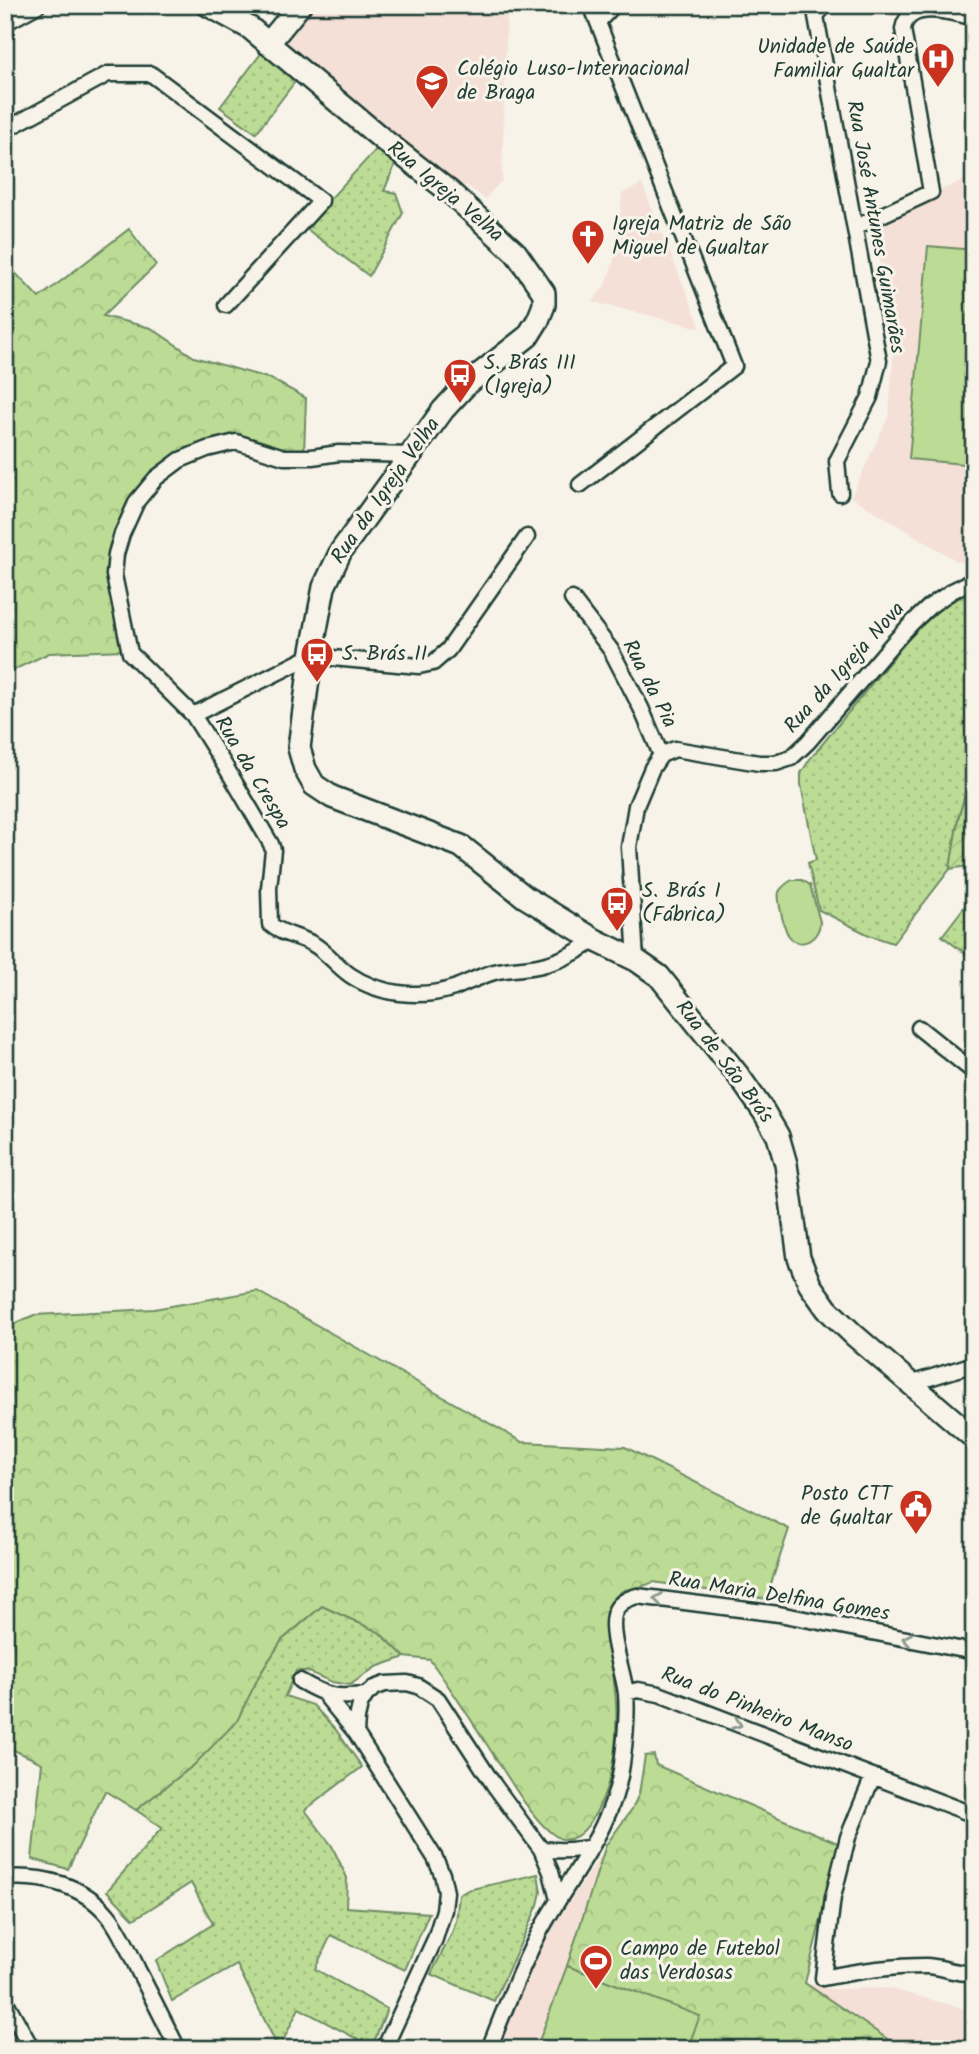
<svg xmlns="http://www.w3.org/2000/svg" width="979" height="2054" font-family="Kalam,sans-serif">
<defs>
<pattern id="grass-dots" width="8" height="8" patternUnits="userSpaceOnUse" patternTransform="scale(1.75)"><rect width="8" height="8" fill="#bcdc95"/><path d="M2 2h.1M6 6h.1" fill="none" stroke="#a1be81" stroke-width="1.8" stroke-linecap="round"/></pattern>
<pattern id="forest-crowns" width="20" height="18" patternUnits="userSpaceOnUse" patternTransform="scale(1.75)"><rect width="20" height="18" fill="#bcdc95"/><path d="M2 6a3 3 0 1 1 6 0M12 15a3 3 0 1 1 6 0" fill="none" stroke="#a1be81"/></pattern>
<pattern id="garden-furrows" width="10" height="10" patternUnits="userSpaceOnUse" patternTransform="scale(1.75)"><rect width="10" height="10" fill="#bcdc95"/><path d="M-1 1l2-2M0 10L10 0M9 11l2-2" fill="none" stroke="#a1be81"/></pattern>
</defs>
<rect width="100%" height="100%" fill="#f7f3e8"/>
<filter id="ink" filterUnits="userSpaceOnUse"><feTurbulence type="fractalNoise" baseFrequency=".0143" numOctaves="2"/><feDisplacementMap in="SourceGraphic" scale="14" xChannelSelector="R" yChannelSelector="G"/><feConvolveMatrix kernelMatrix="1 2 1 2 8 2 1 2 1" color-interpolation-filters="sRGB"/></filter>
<g filter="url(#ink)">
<path fill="#f5e0d7" d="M 309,5 L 507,5 L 502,180 L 485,199 L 466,185 L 460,194 L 276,43 Z
M 974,172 L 974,560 L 960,563 L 851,497 L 889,415 L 894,344 L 884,295 L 874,223 L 938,191 L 954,185 L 973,175 Z
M 642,184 L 701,328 L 593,302 L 607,282 L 617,250 L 622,194 Z
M 654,1755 L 656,1765 L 840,1844 L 805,1983 L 831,1989 L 887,1988 L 974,2011 L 974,2049 L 497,2049 L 545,1938 L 632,1809 L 639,1794 L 645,1756 Z"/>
<path fill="url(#grass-dots)" stroke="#6e8c64" stroke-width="2" d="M 263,51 L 297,79 L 256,133 L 220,107 Z
M 381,144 L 398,157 L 384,191 L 396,193 L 403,213 L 369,276 L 304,227 Z
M 974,591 L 974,764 L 958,819 L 950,869 L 893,943 L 869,935 L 819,910 L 808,863 L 816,860 L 801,785 L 801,773 L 810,759 L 914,632 L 946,604 Z
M 971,898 L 974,900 L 974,960 L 942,936 Z
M 322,1606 L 379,1632 L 405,1657 L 376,1667 L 350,1685 L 332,1682 L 307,1671 L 296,1671 L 285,1696 L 313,1705 L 336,1730 L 362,1767 L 305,1810 L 332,1846 L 347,1878 L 346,1907 L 429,1913 L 405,1970 L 331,1935 L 315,1969 L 387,2009 L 372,2047 L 299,2008 L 280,2047 L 282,2049 L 269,2049 L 275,2041 L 237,1965 L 172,2001 L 156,1961 L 213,1924 L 191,1883 L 134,1919 L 107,1891 L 162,1828 L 136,1810 L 195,1764 L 260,1674 L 282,1640 Z
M 538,1874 L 541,1892 L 538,1905 L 494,2001 L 431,1974 L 452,1933 L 456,1921 L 459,1895 L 468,1890 Z"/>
<path fill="url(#forest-crowns)" stroke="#6e8c64" stroke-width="2" d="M 129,229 L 156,265 L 103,316 L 151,328 L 194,357 L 271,379 L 306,398 L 304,454 L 274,450 L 232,436 L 177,456 L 114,535 L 123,650 L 49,653 L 5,674 L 5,262 L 39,298 Z
M 257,1291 L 522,1442 L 625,1447 L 789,1529 L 766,1599 L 653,1582 C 641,1590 624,1584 615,1598 C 602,1615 615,1679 616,1703 C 618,1742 613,1787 591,1821 C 584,1832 571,1845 557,1837 C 535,1824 512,1783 498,1762 C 476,1727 454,1693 430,1660 L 405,1657 L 379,1632 L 322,1606 L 282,1640 L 260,1674 L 237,1721 L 195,1764 L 136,1810 L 105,1791 L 68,1869 L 32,1859 L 42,1763 L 5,1746 L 5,1328 L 34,1315 L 154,1309 Z
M 654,1755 L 656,1765 L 840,1844 L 805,1983 L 889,2040 L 890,2049 L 687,2049 L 699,2016 L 567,1966 L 606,1845 L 632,1809 L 639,1794 L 645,1756 Z"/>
<path fill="url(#garden-furrows)" stroke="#6e8c64" stroke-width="2" d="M 974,764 L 974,865 L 950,869 L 958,819 Z"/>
<path fill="#bcdc95" stroke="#6e8c64" stroke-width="2" d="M 928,246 L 974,250 L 974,465 L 909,459 Z
M 792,880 L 802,880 L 810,885 L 820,922 C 820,938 801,951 789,936 C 784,930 777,898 779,892 C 782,886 787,883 792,880 Z
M 567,1966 L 700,2016 L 687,2049 L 536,2049 Z"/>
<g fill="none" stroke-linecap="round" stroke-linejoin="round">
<defs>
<path id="street" d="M 825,5 L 816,16 L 879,361 L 870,397 L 837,461 L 840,493
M 598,22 L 614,5
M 5,23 L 38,5
M 5,130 L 108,74 L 151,74 L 321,201 L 226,305
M 856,227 L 931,192 L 903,29 C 908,0 951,12 974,18
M 580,485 L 734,366 L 591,5
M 527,537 L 448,650 L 433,663 L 419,666 L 311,656 L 193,715 L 227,769 L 271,844 L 273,850 L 269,888 L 270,924 C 282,935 299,936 313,944 C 327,952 337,966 350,975 C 379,995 421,999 454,988 C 467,983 480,976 494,972 C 509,968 526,969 542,965 C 561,961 579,951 595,940
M 572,599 L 611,650 L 641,708 L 661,755
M 193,715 L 130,653 L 114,575 L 116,554 L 122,534 L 137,501 L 156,478 L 180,460 L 207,449 L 236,442 L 284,457 L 312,457 L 339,453 L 410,455
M 661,755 L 675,749 L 759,763 L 776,763 L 791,758 L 808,742 L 893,643 L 912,623 L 930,606 L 952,591 L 974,580
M 636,960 L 629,847 L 636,806 L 652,768 L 661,755
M 919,1028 L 974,1072
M 910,1384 L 974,1364
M 300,1681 C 328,1697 334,1698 366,1695
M 626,1693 L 638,1690 L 659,1694 L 974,1815
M 325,1695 L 356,1733 L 435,1858 L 442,1874 L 446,1892 L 444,1910 L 435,1939 L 384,2049
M 356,1733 L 357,1718 L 360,1705 L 366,1695 L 374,1688 L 385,1684 L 407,1683 L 418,1686 L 438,1699 L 494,1785 L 541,1849 L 551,1872 L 558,1900
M 873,1776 L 848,1837 L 833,1897 L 823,1978 C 857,1971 892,1966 926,1966 C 941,1966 961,1976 974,1972
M 541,1849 C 559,1851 574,1851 591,1847
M 5,1878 C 43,1875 83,1885 108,1915 C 121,1931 130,1953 139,1972 C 152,1997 165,2023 178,2049
M 5,2000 L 32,2049
M 489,2049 C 504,2011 519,1971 538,1935 C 567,1879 614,1829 622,1764 C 625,1742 628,1716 626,1694 C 624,1673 609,1636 614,1615 C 617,1603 627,1599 637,1596 L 779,1614 L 974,1652"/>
<path id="secondary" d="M 208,5 L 250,28 L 381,138 L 450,192 L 516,253 L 544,293 L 544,305 L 538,320 L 528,336 L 466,385 L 443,410 L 341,551 L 324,587 L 311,656 L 299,748 L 305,769 L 314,785 L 332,797 L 461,846 L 525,897 L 595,940 L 636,960 L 659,976 L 738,1075 L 764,1112 L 778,1136 L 786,1164 L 799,1258 L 810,1285 L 827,1309 L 854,1335 L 974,1438
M 268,44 L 300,5"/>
</defs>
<use href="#street" stroke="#1f3d34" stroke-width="19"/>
<use href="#secondary" stroke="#1f3d34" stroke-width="26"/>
<use href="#street" stroke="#f7f3e8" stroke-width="14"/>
<use href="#secondary" stroke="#f7f3e8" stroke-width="21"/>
</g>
<defs><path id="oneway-chevron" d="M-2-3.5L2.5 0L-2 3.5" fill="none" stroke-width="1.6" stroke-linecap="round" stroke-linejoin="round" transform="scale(1.75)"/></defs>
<g stroke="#8b988e">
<use href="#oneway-chevron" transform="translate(658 1599) rotate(-172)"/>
<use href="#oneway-chevron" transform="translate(907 1639) rotate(-169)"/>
<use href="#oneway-chevron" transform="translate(737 1724) rotate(21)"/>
</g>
</g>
<defs>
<symbol id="hospital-pin" viewBox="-11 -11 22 30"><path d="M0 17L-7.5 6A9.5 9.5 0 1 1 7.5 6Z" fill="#c8321e" stroke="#f7f3e8"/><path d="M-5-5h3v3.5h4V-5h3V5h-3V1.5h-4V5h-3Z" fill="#fff"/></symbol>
<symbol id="school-pin" viewBox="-11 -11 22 30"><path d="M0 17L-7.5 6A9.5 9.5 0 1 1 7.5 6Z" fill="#c8321e" stroke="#f7f3e8"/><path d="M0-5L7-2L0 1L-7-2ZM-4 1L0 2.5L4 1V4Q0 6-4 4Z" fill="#fff"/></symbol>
<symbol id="church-pin" viewBox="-11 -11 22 30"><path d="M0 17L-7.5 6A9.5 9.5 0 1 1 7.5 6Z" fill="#c8321e" stroke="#f7f3e8"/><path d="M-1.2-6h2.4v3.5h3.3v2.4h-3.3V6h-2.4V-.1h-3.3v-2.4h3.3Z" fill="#fff"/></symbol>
<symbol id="bus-pin" viewBox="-11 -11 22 30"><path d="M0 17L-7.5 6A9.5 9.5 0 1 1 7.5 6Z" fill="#c8321e" stroke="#f7f3e8"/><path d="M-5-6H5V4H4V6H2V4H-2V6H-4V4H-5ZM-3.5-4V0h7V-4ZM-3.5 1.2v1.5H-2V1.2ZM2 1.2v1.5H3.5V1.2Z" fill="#fff"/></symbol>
<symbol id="civic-pin" viewBox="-11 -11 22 30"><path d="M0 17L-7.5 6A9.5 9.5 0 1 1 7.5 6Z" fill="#c8321e" stroke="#f7f3e8"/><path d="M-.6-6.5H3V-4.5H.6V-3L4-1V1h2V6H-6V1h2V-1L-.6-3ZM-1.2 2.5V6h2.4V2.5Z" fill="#fff"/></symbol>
<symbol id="stadium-pin" viewBox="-11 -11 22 30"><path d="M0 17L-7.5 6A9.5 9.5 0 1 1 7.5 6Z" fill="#c8321e" stroke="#f7f3e8"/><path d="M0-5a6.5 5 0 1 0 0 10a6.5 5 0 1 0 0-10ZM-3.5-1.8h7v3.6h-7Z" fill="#fff"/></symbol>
</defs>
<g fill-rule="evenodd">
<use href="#hospital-pin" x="919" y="40" width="38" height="52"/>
<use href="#school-pin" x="413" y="62" width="38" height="52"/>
<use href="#church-pin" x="569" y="217" width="38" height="52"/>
<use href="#bus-pin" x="441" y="356" width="38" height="52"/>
<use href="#bus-pin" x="298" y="635" width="38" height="52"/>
<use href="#bus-pin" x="598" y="884" width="38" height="52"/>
<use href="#civic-pin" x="897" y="1487" width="38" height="52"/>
<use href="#stadium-pin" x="577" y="1942" width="38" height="52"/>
</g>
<g text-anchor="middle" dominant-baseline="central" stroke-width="6" stroke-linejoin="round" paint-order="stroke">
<g font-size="21" fill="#1f3d34" stroke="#f7f3e8" text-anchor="start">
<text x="914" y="47" text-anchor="end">Unidade de Saúde<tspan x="914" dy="24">Familiar Gualtar</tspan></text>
<text x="457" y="69">Colégio Luso-Internacional<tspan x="457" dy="24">de Braga</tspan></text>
<text x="612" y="224">Igreja Matriz de São<tspan x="612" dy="24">Miguel de Gualtar</tspan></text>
<text x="484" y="363">S. Brás III<tspan x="484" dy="24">(Igreja)</tspan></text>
<text x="342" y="654">S. Brás II</text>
<text x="642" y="891">S. Brás I<tspan x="642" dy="24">(Fábrica)</tspan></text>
<text x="892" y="1494" text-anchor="end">Posto CTT<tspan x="892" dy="24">de Gualtar</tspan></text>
<text x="620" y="1949">Campo de Futebol<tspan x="620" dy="24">das Verdosas</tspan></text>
</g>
<g font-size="21" fill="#1f3d34" stroke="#f7f3e8">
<text transform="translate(445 192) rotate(40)">Rua Igreja Velha</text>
<text transform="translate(875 227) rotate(80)">Rua José Antunes Guimarães</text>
<text transform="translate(386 491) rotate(-55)">Rua da Igreja Velha</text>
<text transform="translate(845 668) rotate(-48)">Rua da Igreja Nova</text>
<text transform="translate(649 684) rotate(63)">Rua da Pia</text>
<text transform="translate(252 773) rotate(59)">Rua da Crespa</text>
<text transform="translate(724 1062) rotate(53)">Rua de São Brás</text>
<text transform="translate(779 1597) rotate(9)">Rua Maria Delfina Gomes</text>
<text transform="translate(757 1710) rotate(21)">Rua do Pinheiro Manso</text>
</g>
</g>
<rect width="979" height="2054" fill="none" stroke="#f7f3e8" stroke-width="28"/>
<rect x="14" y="14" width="951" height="2026" fill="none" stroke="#1f3d34" stroke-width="2.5" filter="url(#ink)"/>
</svg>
